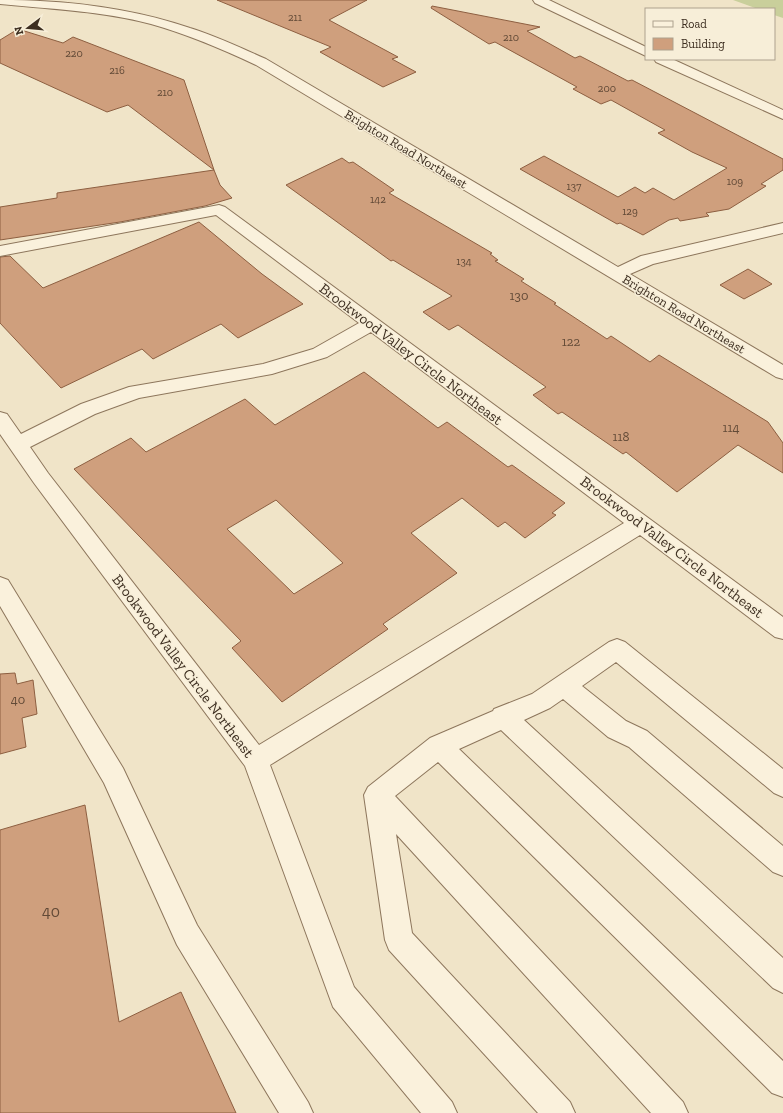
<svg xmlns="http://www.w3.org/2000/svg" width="783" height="1113" font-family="'Zilla Slab',serif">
<rect width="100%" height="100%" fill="#f0e4c8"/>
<path fill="#c9cf9b" d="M 733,0 L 783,0 L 783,18 L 774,15 L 774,9 L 758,9 Z"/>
<path fill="#cf9f7d" stroke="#8d5f41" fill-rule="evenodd" d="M 217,0 L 367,0 L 329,20 L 398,57 L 392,59 L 416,72 L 383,87 L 320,52 L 331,47 Z
M 432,6 L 540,27 L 527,31 L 575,58 L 580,56 L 628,81 L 632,80 L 783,159 L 783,170 L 761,184 L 766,186 L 729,209 L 706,213 L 709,216 L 680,221 L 678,218 L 669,220 L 643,235 L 620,223 L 617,224 L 520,169 L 544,156 L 618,197 L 635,187 L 645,193 L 653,188 L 674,200 L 727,168 L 692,152 L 658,133 L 665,130 L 611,100 L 601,104 L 573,89 L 577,87 L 495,42 L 489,44 L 431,8 Z
M 18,29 L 63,43 L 73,37 L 184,80 L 214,170 L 128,105 L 107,112 L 0,63 L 0,40 Z
M 342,158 L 349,163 L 353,162 L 394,190 L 389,193 L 492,253 L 490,254 L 498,260 L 495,261 L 524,279 L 521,281 L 556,303 L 554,304 L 607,339 L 611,336 L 650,362 L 659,355 L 768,422 L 783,443 L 783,473 L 738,445 L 677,492 L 626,452 L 623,454 L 562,412 L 558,414 L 533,395 L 546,387 L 458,325 L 449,330 L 423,312 L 452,296 L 393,260 L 391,261 L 286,185 Z
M 214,170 L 220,185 L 232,198 L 205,206 L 120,222 L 0,240 L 0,207 L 57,198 L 57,193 Z
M 199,222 L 262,274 L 303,304 L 238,338 L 221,324 L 153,359 L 142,349 L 61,388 L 0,323 L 0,257 L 10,256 L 43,288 Z
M 748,269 L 772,284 L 744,299 L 720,285 Z
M 364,372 L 438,428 L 447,422 L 508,467 L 512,465 L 565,503 L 552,513 L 556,515 L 525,538 L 505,522 L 498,527 L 462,498 L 411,533 L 457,573 L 383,624 L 388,629 L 282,702 L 232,648 L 241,641 L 74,469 L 131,438 L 146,452 L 245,399 L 275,425 ZM 276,500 L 343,563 L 294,594 L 227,529 Z
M 15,673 L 17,684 L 33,680 L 37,714 L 22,718 L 26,747 L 0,754 L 0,674 Z
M 85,805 L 119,1022 L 181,992 L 236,1113 L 0,1113 L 0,830 Z"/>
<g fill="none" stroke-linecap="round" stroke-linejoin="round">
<defs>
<path id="minor" d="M 0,0 C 64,0 128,7 190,28 C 216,36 241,48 266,59 L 618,267 L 641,256 L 783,223 L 783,233 L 653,264 L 630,274 L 783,365 L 783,379 L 776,377 L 256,65 C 222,49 187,34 151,24 C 102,11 50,9 0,4 Z
M 533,0 L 549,0 L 646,47 L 646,56 L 535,3 Z
M 654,59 L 672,59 L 783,110 L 783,119 L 656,62 Z
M 219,205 L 225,207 L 783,617 L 783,639 L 775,637 L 640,535 L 270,765 L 354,987 L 452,1102 L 457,1113 L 421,1113 L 333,1007 L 245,766 L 34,483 L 0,434 L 0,412 L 7,414 L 21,434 L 81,404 L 129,387 L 263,364 L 313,349 L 359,323 L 216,215 L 0,256 L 0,246 ZM 371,332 L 624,523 L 259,745 L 48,473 L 30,447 L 95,414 L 139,398 L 272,374 L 327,357 Z
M 0,577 L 8,580 L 123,768 L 197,925 L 308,1102 L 313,1113 L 279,1113 L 177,945 L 104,783 L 0,606 Z
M 617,639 L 625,642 L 783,769 L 783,797 L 774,793 L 616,662 L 582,686 L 626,721 L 647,731 L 783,846 L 783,876 L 773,872 L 629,747 L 608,737 L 563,699 L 550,708 L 524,720 L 783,958 L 783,993 L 773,988 L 501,730 L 459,749 L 783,1061 L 783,1097 L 772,1093 L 438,762 L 395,796 L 683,1102 L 688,1113 L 651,1113 L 396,834 L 412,933 L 570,1102 L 575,1113 L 538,1113 L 389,950 L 385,940 L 364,795 L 368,787 L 430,738 L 493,711 L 494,709 L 532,694 L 609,642 Z"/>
</defs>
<use href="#minor" stroke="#8d765c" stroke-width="2"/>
<use href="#minor" fill="#faf1dc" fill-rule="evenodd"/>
</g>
<g text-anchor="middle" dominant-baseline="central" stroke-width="3" stroke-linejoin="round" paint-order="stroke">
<g font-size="11" fill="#624a37">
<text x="295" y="17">211</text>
<text x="511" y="37">210</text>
<text x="74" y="53">220</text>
<text x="117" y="70">216</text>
<text x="607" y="88">200</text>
<text x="165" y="92">210</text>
<text x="735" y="181">109</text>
<text x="574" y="186">137</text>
<text x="378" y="199">142</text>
<text x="630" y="211">129</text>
<text x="464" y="261">134</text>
</g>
<g font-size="13" fill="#3d2e20" stroke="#f7eed8">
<text transform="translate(406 149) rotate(31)">Brighton Road Northeast</text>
<text transform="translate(684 314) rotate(31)">Brighton Road Northeast</text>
</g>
<g font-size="13" fill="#624a37">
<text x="519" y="295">130</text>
<text x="571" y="341">122</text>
<text x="731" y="427">114</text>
<text x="621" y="436">118</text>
<text x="18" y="699">40</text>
</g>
<g font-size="15" fill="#3d2e20" stroke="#f7eed8">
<text transform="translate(411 354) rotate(37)">Brookwood Valley Circle Northeast</text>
<text transform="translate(672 547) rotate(37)">Brookwood Valley Circle Northeast</text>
<text transform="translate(183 666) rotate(53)">Brookwood Valley Circle Northeast</text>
</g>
<g font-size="16" fill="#624a37">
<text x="51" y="911">40</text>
</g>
</g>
<rect x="645" y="8" width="130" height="52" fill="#f7eed8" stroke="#ada18e"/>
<rect x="653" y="21" width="20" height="6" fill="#faf1dc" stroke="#ada18e"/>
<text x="681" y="28" font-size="12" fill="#3d2e20">Road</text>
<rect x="653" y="38" width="20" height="12" fill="#cf9f7d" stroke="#ada18e"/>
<text x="681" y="48" font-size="12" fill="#3d2e20">Building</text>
<g transform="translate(28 28) rotate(254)" stroke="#f7eed8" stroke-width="3" paint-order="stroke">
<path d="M0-3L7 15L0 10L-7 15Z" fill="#3d2e20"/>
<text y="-6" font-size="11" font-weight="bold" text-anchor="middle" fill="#3d2e20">N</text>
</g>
</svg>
